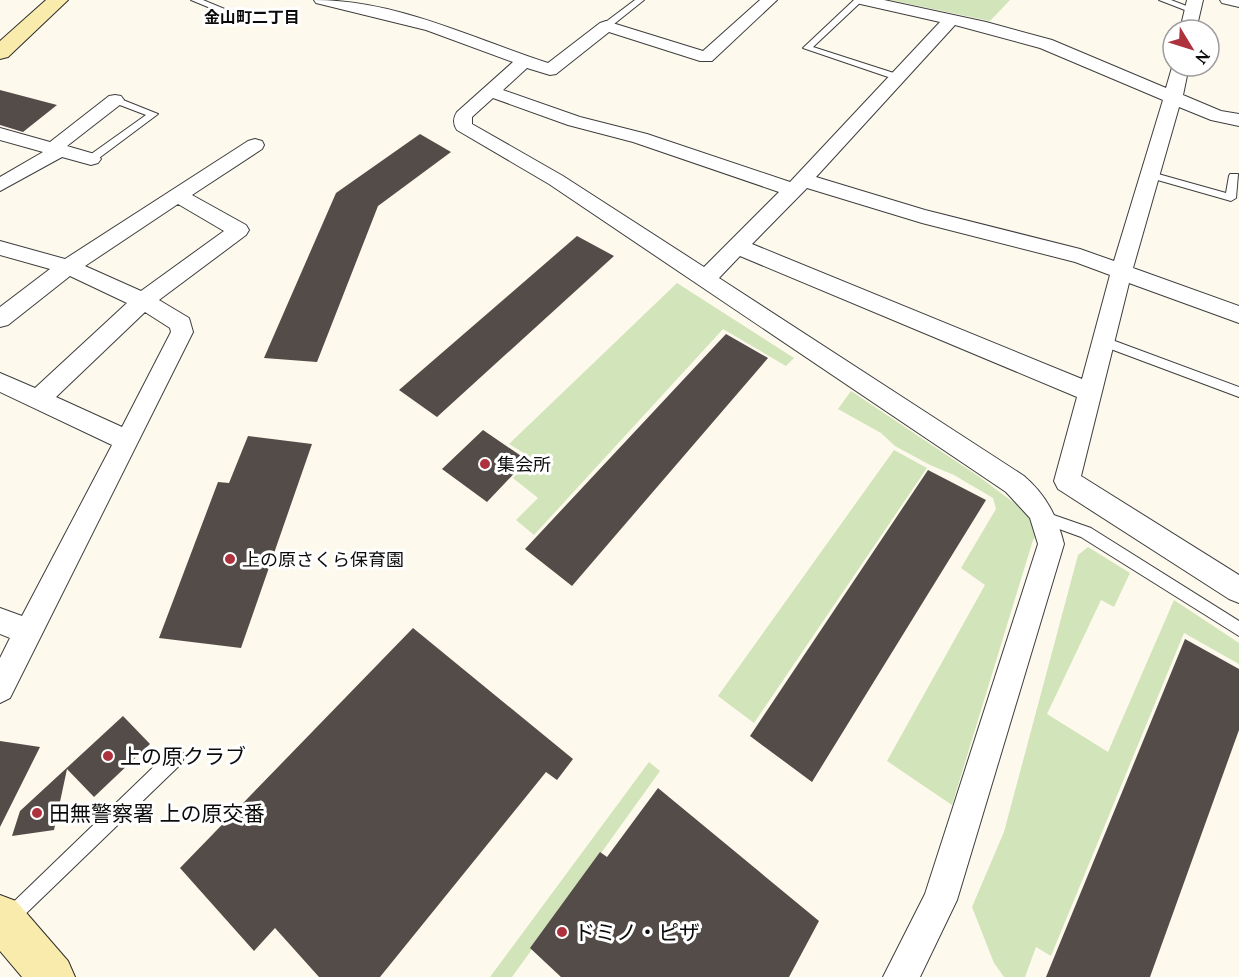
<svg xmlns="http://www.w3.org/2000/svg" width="1239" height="977" font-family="Lora,'Noto Sans JP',serif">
<rect width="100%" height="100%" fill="#fdf9ec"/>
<path fill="#d2e4b9" d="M 890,0 L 1010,0 L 990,21 Z
M 677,283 L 794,358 L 786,366 L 723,329 L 534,535 L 516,520 L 538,498 L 513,478 L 532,458 L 509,444 Z
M 851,391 L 978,476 L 1017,505 L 1034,514 L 1038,534 L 1033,540 L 952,805 L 887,761 L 985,585 L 961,568 L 996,509 L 993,498 L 954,475 L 930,465 L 895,446 L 881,433 L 838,409 Z
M 894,450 L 927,468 L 754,723 L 718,696 Z
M 1088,547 L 1130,573 L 1114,607 L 1101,600 L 1047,714 L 1108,752 L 1174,600 L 1239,643 L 1239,664 L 1184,633 L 1051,956 L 1036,947 L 1025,977 L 1004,977 L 994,963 L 972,907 L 1004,832 L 1078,555 Z
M 649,762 L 660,771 L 512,977 L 490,977 Z"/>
<path fill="#534c49" d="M 0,90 L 57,105 L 23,132 L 0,125 Z
M 420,134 L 451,152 L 378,206 L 317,362 L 264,358 L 336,193 Z
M 577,236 L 614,256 L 437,417 L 399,390 Z
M 726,334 L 768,358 L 572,586 L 525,549 Z
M 483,430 L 527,460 L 487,502 L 442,469 Z
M 248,436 L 312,444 L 241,648 L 159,638 L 218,482 L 229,483 Z
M 928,470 L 986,500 L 812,782 L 750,736 Z
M 413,628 L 573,759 L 557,780 L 546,772 L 380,977 L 319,977 L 275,928 L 254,951 L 180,868 Z
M 1185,639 L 1239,669 L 1239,730 L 1150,977 L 1046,977 Z
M 123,716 L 150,744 L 94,797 L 67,769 L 54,830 L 12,836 L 20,811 Z
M 0,741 L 40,747 L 0,827 Z
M 658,788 L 819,921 L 789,977 L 561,977 L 530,948 L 600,852 L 607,857 Z"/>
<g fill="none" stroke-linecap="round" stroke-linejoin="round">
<defs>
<path id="lane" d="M 191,0 L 203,0 L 244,17 L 237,19 Z
M 635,0 L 644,0 L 609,28 L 603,28 L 603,24 Z
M 854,0 L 863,0 L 813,47 L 900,75 L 900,79 L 894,79 L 803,48 Z
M 1159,0 L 1171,0 L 1197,10 L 1190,12 Z
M 112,98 L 118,98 L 158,114 L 95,161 L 87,161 L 87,157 L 146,115 L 112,102 Z
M 1151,172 L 1226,193 L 1229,176 L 1230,174 L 1238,174 L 1236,198 L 1231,201 L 1147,177 L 1146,175 Z
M 1104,337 L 1239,387 L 1239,397 L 1100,345 L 1098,342 L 1100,339 Z
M 1045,512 L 1091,528 L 1239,621 L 1239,636 L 1081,537 L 1040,522 L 1038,518 L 1040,514 Z
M 176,749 L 182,751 L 184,757 L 182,763 L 14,925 L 8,928 L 2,925 L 2,913 L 170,751 Z"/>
<path id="street" d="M 314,0 C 397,0 471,38 548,63 L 600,23 L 606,21 L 703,51 L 760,0 L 777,0 L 712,61 L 700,61 L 609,32 L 556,74 L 550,75 L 527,68 L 503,90 L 580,117 L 647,134 L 790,182 L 940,22 L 856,3 L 854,0 L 884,0 L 986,22 L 1052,40 L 1166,88 L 1173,64 L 1173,66 L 1189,66 L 1183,95 L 1221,111 L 1239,114 L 1239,126 L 1211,120 L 1179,107 L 1133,268 L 1239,306 L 1239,323 L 1129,283 L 1081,476 L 1239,575 L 1239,603 L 1229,599 L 1058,489 L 1054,481 L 1077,397 L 740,256 L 719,278 L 1024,476 C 1046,495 1057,516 1064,544 L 957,900 L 920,977 L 883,977 L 925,894 L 1038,544 L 1030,518 L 1006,492 L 549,184 L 457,130 C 453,124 453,118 457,112 L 513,62 L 426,30 L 316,3 ZM 955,25 L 1040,48 L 1163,100 L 1114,261 L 1080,249 L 925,210 L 816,177 ZM 493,98 L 568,125 L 633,142 L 779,192 L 704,267 L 563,176 L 472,124 L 472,117 ZM 807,188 L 922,223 L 1075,262 L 1110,275 L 1082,379 L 752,244 Z
M 1187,0 L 1203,0 L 1196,30 L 1180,30 Z
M 1220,0 L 1239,0 L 1239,7 L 1222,3 Z
M 115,95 L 121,96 L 124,100 L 121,104 L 67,146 L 98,155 L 101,159 L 98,163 L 91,165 L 62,157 L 0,191 L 0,177 L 43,152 L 0,140 L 0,128 L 50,142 L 109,96 Z
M 255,139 L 262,141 L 264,145 L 262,149 L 192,195 L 246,225 L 249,230 L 246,235 L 159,300 L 189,318 L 193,332 L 10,698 L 0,703 L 0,658 L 10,638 L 0,634 L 0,608 L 22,616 L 112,445 L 0,392 L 0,373 L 35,388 L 127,303 L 70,276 L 8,325 L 0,327 L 0,307 L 50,269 L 0,255 L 0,241 L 65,259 L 248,141 ZM 178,204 L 224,231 L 141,291 L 85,266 ZM 145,312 L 170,328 L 171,332 L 122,427 L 56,397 Z"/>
<path id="secondary" d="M 46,0 L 68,0 L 8,57 L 0,59 L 0,41 Z
M 0,895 L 16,901 L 68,961 L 75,977 L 22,977 L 0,951 Z"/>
</defs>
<use href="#lane" stroke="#3e3e3e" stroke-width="2"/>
<use href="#street" stroke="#3e3e3e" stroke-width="2"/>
<use href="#secondary" stroke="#2d2d2d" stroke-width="2"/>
<use href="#lane" fill="#fff" fill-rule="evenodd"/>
<use href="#street" fill="#fff" fill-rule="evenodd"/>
<use href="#secondary" fill="#f8ebac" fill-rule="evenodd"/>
</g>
<g fill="#ae313e" stroke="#fff" stroke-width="2">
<circle cx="485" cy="464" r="6"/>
<circle cx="230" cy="559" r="6"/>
<circle cx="108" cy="756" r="6"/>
<circle cx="37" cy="813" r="6"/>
<circle cx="562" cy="932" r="6"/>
</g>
<g text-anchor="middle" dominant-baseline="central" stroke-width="6" stroke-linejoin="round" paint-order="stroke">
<g font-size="16" font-weight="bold" fill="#0b0b0b" stroke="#fff">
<text x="252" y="17">金山町二丁目</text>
</g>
<g font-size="18" fill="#0b0b0b" stroke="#fff" text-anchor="start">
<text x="497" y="464">集会所</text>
<text x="242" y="559">上の原さくら保育園</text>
</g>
<g font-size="21" fill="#0b0b0b" stroke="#fff" text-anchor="start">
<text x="120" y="756">上の原クラブ</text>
<text x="49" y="813">田無警察署 上の原交番</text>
<text x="574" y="932">ドミノ・ピザ</text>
</g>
</g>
<g transform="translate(1191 48) rotate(128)"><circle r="28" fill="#ffffff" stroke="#9d9d9d" stroke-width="1.5"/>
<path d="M0-4.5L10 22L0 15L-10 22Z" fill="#ae313e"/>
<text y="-9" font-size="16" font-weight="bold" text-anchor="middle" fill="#0b0b0b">N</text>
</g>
</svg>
